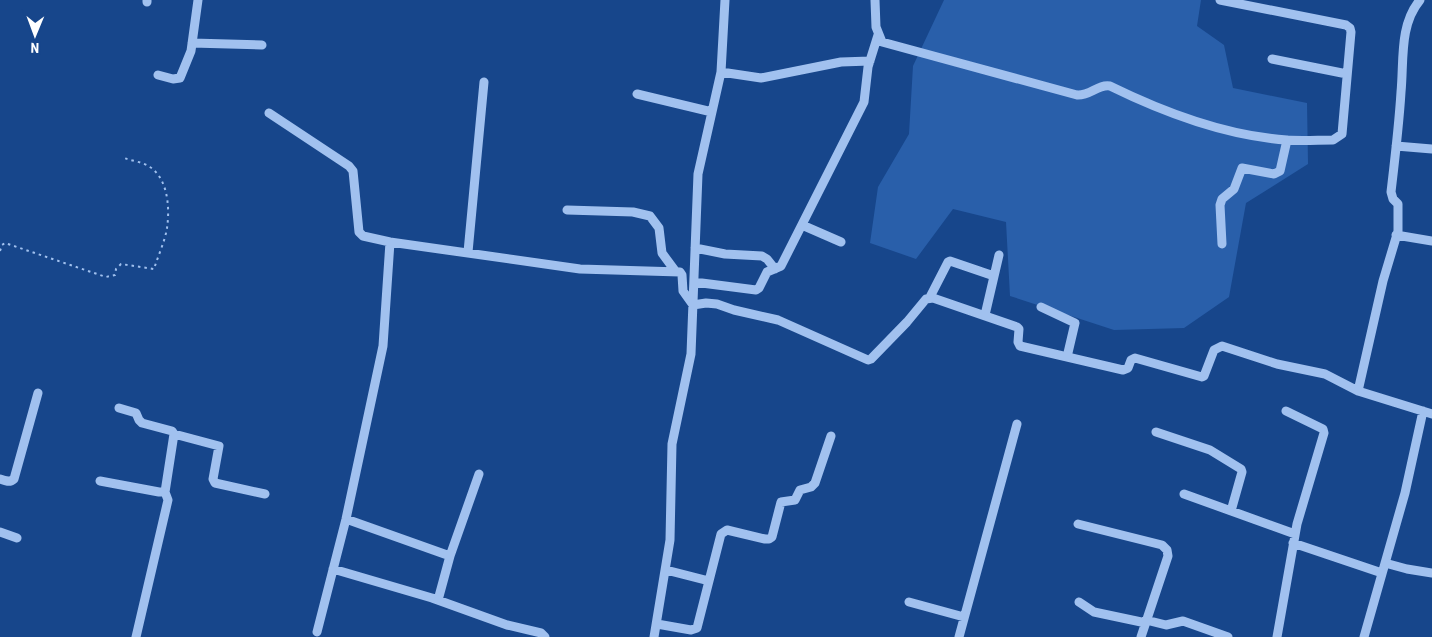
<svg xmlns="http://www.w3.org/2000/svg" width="1432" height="637" font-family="'Roboto Condensed',sans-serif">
<rect width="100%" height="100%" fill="#17468b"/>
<path fill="#295faa" d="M 944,0 L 1201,0 L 1197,26 L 1224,45 L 1233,88 L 1307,103 L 1308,164 L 1246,203 L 1229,297 L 1184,328 L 1114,330 L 1010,296 L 1006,222 L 953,209 L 916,259 L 870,243 L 878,187 L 909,134 L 913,66 Z"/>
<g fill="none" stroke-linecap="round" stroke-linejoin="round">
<path stroke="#a1c1ef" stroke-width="2" stroke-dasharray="2.5 4" stroke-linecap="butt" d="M 0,251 L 2,245 L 5,243 L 106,277 L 115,275 L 116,269 L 121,264 L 154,269 C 158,256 165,241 167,228 C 170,208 168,179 150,167 C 143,162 132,161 124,158"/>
<path stroke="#a1c1ef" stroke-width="9" d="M 875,0 L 876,27 L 882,42 L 1077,95 C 1090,96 1098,84 1110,86 C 1163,112 1227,136 1287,140 C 1302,141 1318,140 1333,140 L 1342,134 L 1351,32 L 1350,28 L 1346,25 L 1220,0
M 147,2 L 147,0
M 192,43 L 262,45
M 1272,59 L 1347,74
M 721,72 L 761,78 L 841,62 L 870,61
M 158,75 L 173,79 L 180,78 L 191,51 L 198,0
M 637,94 L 712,112
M 269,113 L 349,166 L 353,171 L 359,232 L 363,236 L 390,242 L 580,269 L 680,272 L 682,275 L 683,291 L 693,305 L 706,303 L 717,304 L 734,310 L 778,320 L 868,360 L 871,359 L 907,322 L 926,299 L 933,298 L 1017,327 L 1019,329 L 1018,342 L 1020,346 L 1123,370 L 1128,368 L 1131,360 L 1135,358 L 1202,377 L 1204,376 L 1214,350 L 1222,346 L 1277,364 L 1325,374 L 1358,391 L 1432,414
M 1396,146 L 1432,149
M 567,210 L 633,212 L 650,216 L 659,228 L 662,253 L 676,272
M 802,225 L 841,242
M 1396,235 L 1432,241
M 1222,244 L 1220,205 L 1222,199 L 1234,189 L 1242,168 L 1274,174 L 1280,171 L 1287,140
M 695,248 L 725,254 L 762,256 L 767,259 L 775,269
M 468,252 L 484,82
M 694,282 L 756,290 L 759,288 L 767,272 L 781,266 L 864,102 L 868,67 L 878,35
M 930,297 L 948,262 L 950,261 L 994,276
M 1041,307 L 1075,323 L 1067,357
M 985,315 L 999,255
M 1358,391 L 1383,281 L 1398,231 L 1398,204 L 1393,199 L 1391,192 C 1395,158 1399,125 1401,92 C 1404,61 1399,25 1420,0
M 119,408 L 136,413 L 139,420 L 142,423 L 172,431 L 174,434 L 165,492 L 168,500 L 136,637
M 1156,432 L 1210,450 L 1241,469 L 1242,472 L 1231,511
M 174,434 L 219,446 L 213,479 L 215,483 L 265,494
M 0,479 C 5,481 10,483 14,479 L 38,393
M 100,481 L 159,492 L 165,492
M 1184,494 L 1295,534
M 346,519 L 450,556 L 438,600
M 1078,524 L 1162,545 L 1167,550 L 1168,556 L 1141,637
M 0,532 L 17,538
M 1293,543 L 1382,573
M 450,556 L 479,474
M 1385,563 L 1407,569 L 1432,573
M 333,569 L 432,598 L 507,625 L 541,633 L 545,637
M 666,570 L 709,581
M 909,602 L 964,617
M 1079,602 L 1094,612 L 1146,623
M 1146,620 L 1166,625 L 1183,621 L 1228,637
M 657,624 L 691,630 L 697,628 L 721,534 L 727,530 L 765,539 L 769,539 L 772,537 L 781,502 L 795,500 L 800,490 L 811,487 L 815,483 L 831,436
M 317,632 L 346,519 L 383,346 L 390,242
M 654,637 L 670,540 L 672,444 L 691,354 L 698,174 L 721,72 L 725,0
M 959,637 L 1017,424
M 1277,637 L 1297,524 L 1324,433 L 1323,429 L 1286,411
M 1364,637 L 1405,493 L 1423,411"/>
</g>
<g transform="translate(35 35) rotate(181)" stroke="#17468b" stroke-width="4" paint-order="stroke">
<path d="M0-4L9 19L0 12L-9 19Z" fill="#ffffff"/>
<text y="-8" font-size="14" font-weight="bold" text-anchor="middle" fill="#ffffff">N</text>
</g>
</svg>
